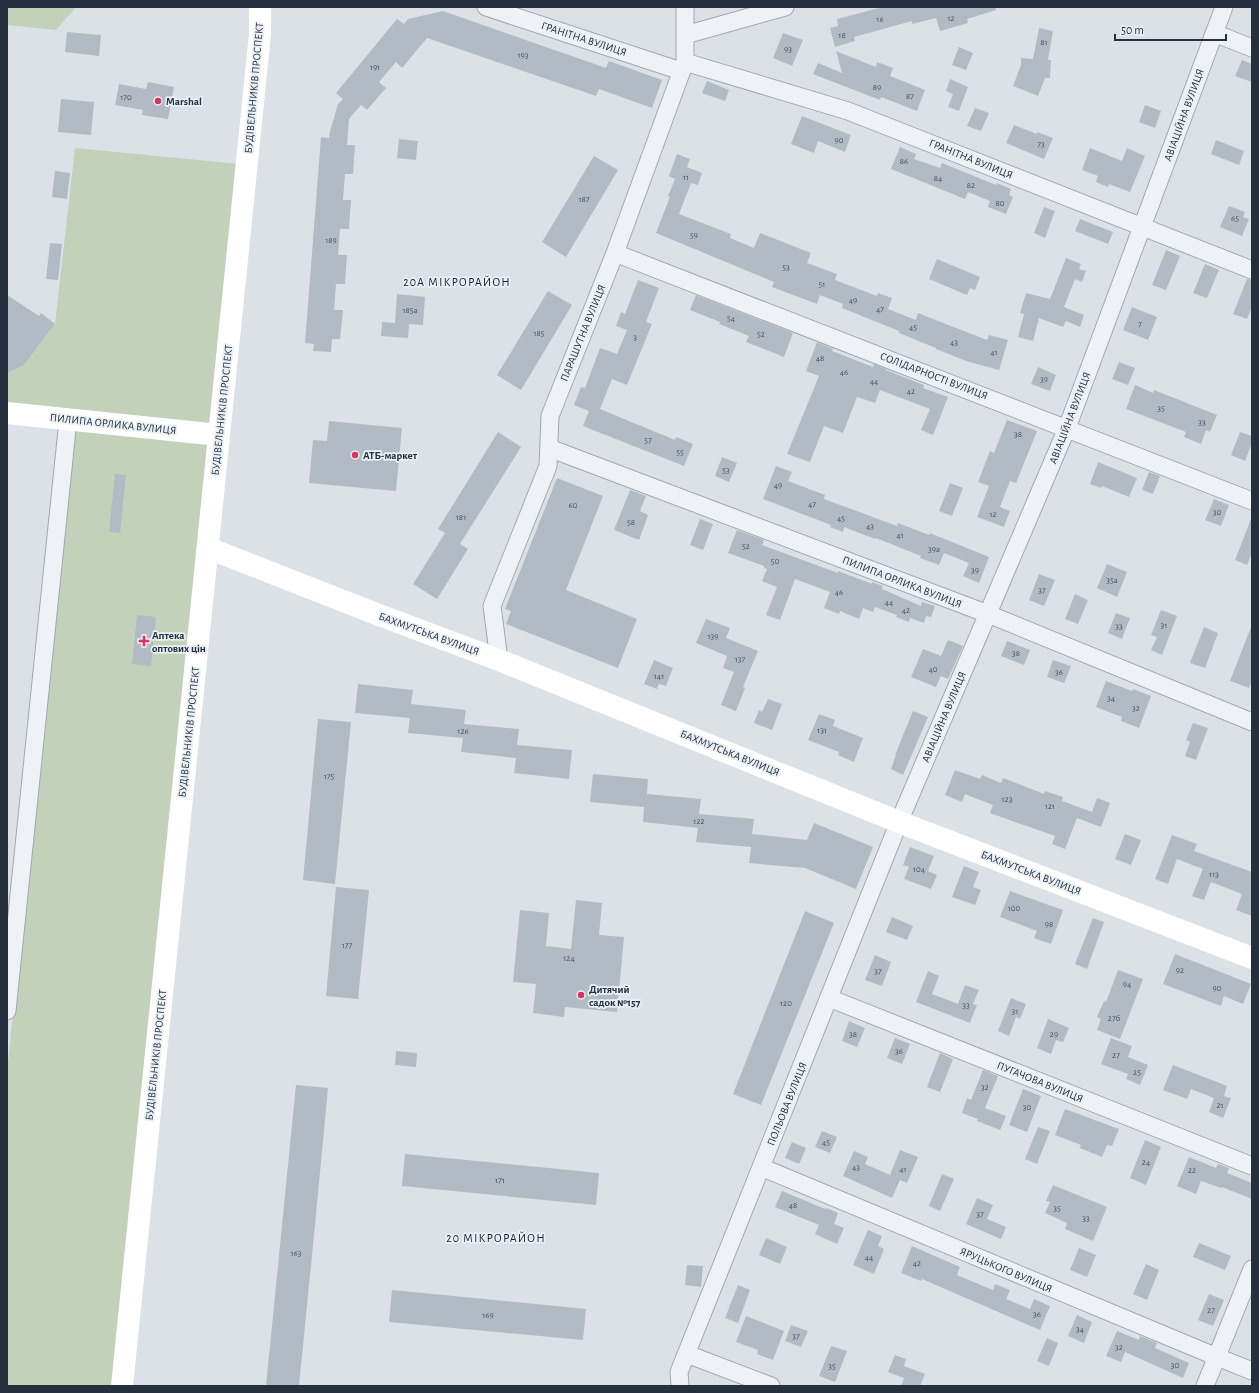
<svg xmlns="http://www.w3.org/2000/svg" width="1259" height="1393" font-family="'Alegreya Sans',sans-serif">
<rect width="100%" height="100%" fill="#dbe1e7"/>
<path fill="#c3d1bb" d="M 7,7 L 76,7 L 56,30 L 7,25 Z
M 75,148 L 239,164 L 213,424 L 7,404 L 7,370 L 12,370 L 24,365 L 55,324 Z
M 73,428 L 210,442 L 114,1386 L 7,1386 L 7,1072 Z"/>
<path fill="#b2bbc4" d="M 883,7 L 996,7 L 996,10 L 967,19 L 968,23 L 940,31 L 936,18 L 912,24 L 912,21 L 854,37 L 855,41 L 835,47 L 830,28 L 838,26 L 837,19 Z
M 443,11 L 606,68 L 609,61 L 662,80 L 652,108 L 599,89 L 596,96 L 427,38 L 402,68 L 396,62 L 379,82 L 386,88 L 367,110 L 361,105 L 349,119 L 347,145 L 355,145 L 353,174 L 345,174 L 343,200 L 351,200 L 349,229 L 340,229 L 338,255 L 347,255 L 345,284 L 336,284 L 334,310 L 343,310 L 340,339 L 332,339 L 331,352 L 313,351 L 314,344 L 305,343 L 321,137 L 329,138 L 330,131 L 338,104 L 343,99 L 336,93 L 397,19 L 404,24 L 408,19 Z
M 1039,28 L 1053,31 L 1048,60 L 1051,60 L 1050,78 L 1045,78 L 1038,96 L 1013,86 L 1021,65 L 1021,58 L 1033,59 Z
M 67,32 L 101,35 L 99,56 L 65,52 Z
M 783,33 L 803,40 L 792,66 L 773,58 Z
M 959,47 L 973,53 L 966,70 L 952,65 Z
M 836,51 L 876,67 L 877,62 L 893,68 L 890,76 L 925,90 L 917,111 L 881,97 L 880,100 L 813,74 L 818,63 L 842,73 Z
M 1242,60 L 1252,64 L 1252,82 L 1235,76 Z
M 950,79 L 968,87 L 959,111 L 948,107 L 953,94 L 946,91 Z
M 707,81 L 729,90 L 725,101 L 702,93 Z
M 148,82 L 174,87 L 168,119 L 142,115 L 143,110 L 115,105 L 119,84 L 146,89 Z
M 61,99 L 94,102 L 91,135 L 58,132 Z
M 1145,105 L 1161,111 L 1155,128 L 1139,122 Z
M 975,108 L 989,113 L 981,131 L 967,126 Z
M 802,116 L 851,135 L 845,152 L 818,141 L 814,153 L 791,144 Z
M 1014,125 L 1037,134 L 1037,132 L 1053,138 L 1044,159 L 1006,143 Z
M 399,139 L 418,141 L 416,160 L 397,158 Z
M 1216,140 L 1244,151 L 1239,165 L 1211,154 Z
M 900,147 L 916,154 L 914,159 L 940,168 L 942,163 L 996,185 L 997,183 L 1011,189 L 1009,195 L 1013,197 L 1006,214 L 988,207 L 990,201 L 968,192 L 965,199 L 891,169 Z
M 1090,148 L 1122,161 L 1127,148 L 1145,156 L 1130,192 L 1109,184 L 1108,187 L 1096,182 L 1098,176 L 1082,170 Z
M 677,154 L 690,159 L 687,167 L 702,173 L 698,185 L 691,183 L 679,214 L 731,234 L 730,238 L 754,248 L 760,233 L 811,253 L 807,263 L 837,274 L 835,280 L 877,296 L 878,293 L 892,298 L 888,309 L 916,320 L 918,313 L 987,340 L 989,335 L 1008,340 L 999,370 L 966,361 L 936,349 L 936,348 L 899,333 L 899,331 L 842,308 L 843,304 L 820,295 L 817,304 L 772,287 L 774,282 L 656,233 L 670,197 L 668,196 L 675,179 L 669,176 Z
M 594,156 L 618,170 L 566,257 L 542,242 Z
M 55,171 L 70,173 L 67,199 L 52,197 Z
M 1229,206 L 1245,212 L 1243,217 L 1249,219 L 1242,236 L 1220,227 Z
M 1044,207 L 1055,211 L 1045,238 L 1034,233 Z
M 1080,219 L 1113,232 L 1108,244 L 1075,231 Z
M 50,243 L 62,244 L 58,280 L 46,279 Z
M 1166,250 L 1180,256 L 1166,290 L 1152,285 Z
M 1066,258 L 1081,264 L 1079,269 L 1086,271 L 1082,282 L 1075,279 L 1064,307 L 1084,315 L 1080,327 L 1066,321 L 1063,327 L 1039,318 L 1033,341 L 1018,337 L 1024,314 L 1020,313 L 1026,293 L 1050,299 Z
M 937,259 L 980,277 L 975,290 L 970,288 L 967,295 L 929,279 Z
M 1205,264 L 1219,270 L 1207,298 L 1193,293 Z
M 1247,279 L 1252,280 L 1252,307 L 1247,319 L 1233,314 Z
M 638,280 L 659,288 L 646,322 L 652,324 L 627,385 L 612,379 L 600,409 L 675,440 L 676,437 L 693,444 L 684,466 L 583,426 L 589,411 L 574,405 L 581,387 L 585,388 L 600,348 L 617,354 L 627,330 L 616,326 L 621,312 L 625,314 Z
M 548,291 L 572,305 L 521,390 L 497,375 Z
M 397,294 L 425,297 L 423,325 L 409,324 L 408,338 L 381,336 L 382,322 L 395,323 Z
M 7,295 L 39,316 L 41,313 L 55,324 L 24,365 L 7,373 Z
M 696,295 L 793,333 L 784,357 L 746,342 L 749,336 L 719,324 L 720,322 L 690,310 Z
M 1132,307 L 1157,317 L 1148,340 L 1123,330 Z
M 817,342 L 833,349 L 832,351 L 873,367 L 874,364 L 886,369 L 886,370 L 924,385 L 923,388 L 948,397 L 933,435 L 921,430 L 930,409 L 880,390 L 875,403 L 857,397 L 843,433 L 824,426 L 810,462 L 787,454 L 819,376 L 806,371 Z
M 1119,362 L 1135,368 L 1128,385 L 1112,379 Z
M 1038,367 L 1056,375 L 1050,391 L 1031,384 Z
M 1135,385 L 1153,393 L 1154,390 L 1217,415 L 1210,432 L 1206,430 L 1201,444 L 1184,437 L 1186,432 L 1126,409 Z
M 1007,420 L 1037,431 L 1016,483 L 1010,481 L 1000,507 L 1010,511 L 1004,527 L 977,517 L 989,486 L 978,482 L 990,451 L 994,453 Z
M 329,421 L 402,428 L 396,491 L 309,483 L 313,440 L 327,441 Z
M 498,432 L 521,447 L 460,544 L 468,549 L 437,599 L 413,584 L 445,533 L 438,529 Z
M 1240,432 L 1252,436 L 1252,443 L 1245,461 L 1231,455 Z
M 722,457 L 737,463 L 729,482 L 715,476 Z
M 1098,462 L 1137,478 L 1129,497 L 1102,486 L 1101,488 L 1090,484 Z
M 776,466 L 792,472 L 788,481 L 825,495 L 824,499 L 897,526 L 898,523 L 929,535 L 930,533 L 989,557 L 979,583 L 963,576 L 969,563 L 944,553 L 939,565 L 920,558 L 921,556 L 876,538 L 875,539 L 844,527 L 843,532 L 830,527 L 831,525 L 763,499 Z
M 1149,472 L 1160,476 L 1153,494 L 1142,490 Z
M 115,474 L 126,475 L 120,533 L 109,532 Z
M 557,478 L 603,496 L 566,590 L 637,619 L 618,668 L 506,624 L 511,611 L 505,609 Z
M 950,483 L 963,488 L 952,516 L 939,511 Z
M 630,490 L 646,496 L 640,511 L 648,515 L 639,540 L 614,530 Z
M 1214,499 L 1229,505 L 1221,526 L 1205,520 Z
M 700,519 L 713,524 L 703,550 L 690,545 Z
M 1251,519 L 1252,553 L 1247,565 L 1235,560 Z
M 737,530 L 764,540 L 762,545 L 838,573 L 838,571 L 872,584 L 872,582 L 883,586 L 882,589 L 921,606 L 922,602 L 935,606 L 931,617 L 926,616 L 924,623 L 910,618 L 909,622 L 896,617 L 897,615 L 875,607 L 873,612 L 863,608 L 859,619 L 840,611 L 839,614 L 824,608 L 830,592 L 795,579 L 780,620 L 766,615 L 777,587 L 762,581 L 767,569 L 764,568 L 764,566 L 728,553 Z
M 1107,564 L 1127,572 L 1117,597 L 1097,588 Z
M 1039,574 L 1055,580 L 1044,606 L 1029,600 Z
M 1075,594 L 1088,600 L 1078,624 L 1065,619 Z
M 1161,610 L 1177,616 L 1162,655 L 1151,650 L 1157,637 L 1151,635 Z
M 1116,613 L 1130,618 L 1122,639 L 1108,633 Z
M 137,615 L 156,617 L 151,666 L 132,664 Z
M 706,619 L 730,628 L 726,638 L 758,651 L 743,687 L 745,688 L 736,711 L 721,705 L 734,672 L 723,668 L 727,656 L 696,643 Z
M 1204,627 L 1218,633 L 1205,668 L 1190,663 Z
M 1251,627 L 1252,681 L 1249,688 L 1230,681 Z
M 948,640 L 963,646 L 948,679 L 941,676 L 936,687 L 911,677 L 923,649 L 941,656 Z
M 1007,641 L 1030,650 L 1024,665 L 1001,656 Z
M 654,660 L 673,668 L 666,686 L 659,684 L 657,689 L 644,684 Z
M 1053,660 L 1071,666 L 1064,683 L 1047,677 Z
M 1106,681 L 1132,691 L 1133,689 L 1151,696 L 1139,728 L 1121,721 L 1122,717 L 1096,707 Z
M 358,684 L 413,690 L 411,704 L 466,710 L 464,724 L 519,729 L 517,745 L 572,750 L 569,779 L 514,773 L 516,758 L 461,752 L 463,738 L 408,733 L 410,718 L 355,713 Z
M 768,699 L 782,704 L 772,730 L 754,723 L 759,710 L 762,712 Z
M 913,711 L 928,717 L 903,775 L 891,769 L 896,755 L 895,755 Z
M 819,714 L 835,720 L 833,726 L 863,738 L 854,762 L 838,755 L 839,752 L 808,740 Z
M 318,719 L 351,722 L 335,884 L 303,880 Z
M 1193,723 L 1208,728 L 1196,760 L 1185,756 L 1190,742 L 1186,740 Z
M 955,770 L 980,779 L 982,775 L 1001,783 L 1003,778 L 1044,794 L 1045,791 L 1063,797 L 1062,801 L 1092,812 L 1097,798 L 1110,803 L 1101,827 L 1077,818 L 1065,849 L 1052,844 L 1055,836 L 990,813 L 993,805 L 965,794 L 962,802 L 945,795 Z
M 593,774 L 648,779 L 647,794 L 701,799 L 699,814 L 754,819 L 752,834 L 807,840 L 814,823 L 873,847 L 856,889 L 805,868 L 749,863 L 751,847 L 696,842 L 698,828 L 643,822 L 644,807 L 590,802 Z
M 1125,834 L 1141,840 L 1131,865 L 1115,859 Z
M 1172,835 L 1197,844 L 1194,851 L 1252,872 L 1252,916 L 1236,910 L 1242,894 L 1211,882 L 1204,900 L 1192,896 L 1203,869 L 1177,859 L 1168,884 L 1155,879 Z
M 910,847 L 934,856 L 928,871 L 937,875 L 931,889 L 904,879 L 909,867 L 903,865 Z
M 964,866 L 979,872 L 973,887 L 981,890 L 975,905 L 952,897 Z
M 336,887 L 369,890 L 358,999 L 326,996 Z
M 1010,891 L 1063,910 L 1051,944 L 1034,938 L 1037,931 L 1000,917 Z
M 576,900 L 602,903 L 599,935 L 624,937 L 617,1012 L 565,1007 L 564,1017 L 533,1013 L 536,984 L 513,982 L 520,910 L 549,913 L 546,946 L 571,949 Z
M 805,911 L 834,923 L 761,1105 L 733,1094 Z
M 892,917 L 913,926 L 907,940 L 886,932 Z
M 1093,918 L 1104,922 L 1087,969 L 1075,964 Z
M 1175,954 L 1251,984 L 1243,1004 L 1224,996 L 1221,1006 L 1163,984 Z
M 875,955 L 891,962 L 882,986 L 865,980 Z
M 1118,970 L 1143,979 L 1120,1039 L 1097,1030 L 1101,1019 L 1097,1017 L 1104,1001 L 1106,1002 Z
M 928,971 L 939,976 L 932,994 L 958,1004 L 965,985 L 979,990 L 973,1004 L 977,1005 L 970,1023 L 916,1002 Z
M 1011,998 L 1026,1004 L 1020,1019 L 1016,1017 L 1009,1036 L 998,1031 Z
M 1048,1019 L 1069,1028 L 1063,1042 L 1056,1040 L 1051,1054 L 1037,1048 Z
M 849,1021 L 865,1028 L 857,1047 L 842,1041 Z
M 895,1038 L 910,1044 L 902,1064 L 887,1058 Z
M 1111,1038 L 1132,1046 L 1128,1057 L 1148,1065 L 1140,1085 L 1126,1079 L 1128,1074 L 1101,1064 Z
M 396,1051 L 417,1053 L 416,1067 L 395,1065 Z
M 940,1053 L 953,1059 L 940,1092 L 927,1087 Z
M 1173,1065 L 1227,1086 L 1224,1096 L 1231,1098 L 1223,1118 L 1209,1112 L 1214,1098 L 1191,1089 L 1187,1099 L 1163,1090 Z
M 983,1070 L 998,1076 L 985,1108 L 1006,1116 L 1000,1130 L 977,1121 L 978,1119 L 962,1113 L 967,1098 L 971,1100 Z
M 296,1085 L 328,1088 L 315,1225 L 299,1386 L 266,1386 Z
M 1023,1089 L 1041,1096 L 1027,1132 L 1009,1125 Z
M 1065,1109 L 1119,1129 L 1112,1146 L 1107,1145 L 1102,1157 L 1080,1148 L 1081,1145 L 1055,1135 Z
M 1038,1127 L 1050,1131 L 1037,1164 L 1025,1159 Z
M 822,1131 L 837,1137 L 830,1153 L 815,1147 Z
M 1145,1140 L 1161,1147 L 1146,1185 L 1130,1178 Z
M 792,1142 L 806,1148 L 799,1164 L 785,1158 Z
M 900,1150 L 918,1157 L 907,1183 L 900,1180 L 892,1198 L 843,1176 L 854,1151 L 868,1157 L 865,1164 L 890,1175 Z
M 405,1154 L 599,1173 L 596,1205 L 402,1186 Z
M 1189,1157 L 1216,1168 L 1218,1164 L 1229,1168 L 1227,1173 L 1252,1183 L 1252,1199 L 1222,1187 L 1221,1188 L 1201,1181 L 1196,1194 L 1177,1186 Z
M 942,1174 L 954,1179 L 940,1211 L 929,1206 Z
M 1053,1185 L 1107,1207 L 1093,1241 L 1065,1229 L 1067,1223 L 1045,1213 L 1050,1202 L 1046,1201 Z
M 782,1191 L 825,1209 L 826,1208 L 838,1213 L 834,1224 L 844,1228 L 837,1244 L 815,1234 L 819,1225 L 775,1207 Z
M 977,1198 L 993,1205 L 987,1219 L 1006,1227 L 1001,1239 L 966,1224 Z
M 868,1230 L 882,1236 L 878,1246 L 884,1249 L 874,1274 L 853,1265 Z
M 766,1238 L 787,1247 L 780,1264 L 759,1255 Z
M 1199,1243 L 1231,1256 L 1225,1270 L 1193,1257 Z
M 912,1246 L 960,1267 L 957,1275 L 993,1290 L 995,1284 L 1010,1290 L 1006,1299 L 1030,1309 L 1034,1299 L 1050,1306 L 1040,1330 L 922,1279 L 921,1281 L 901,1273 Z
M 1079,1248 L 1096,1255 L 1087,1277 L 1070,1270 Z
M 1146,1264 L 1159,1270 L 1147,1300 L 1133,1294 Z
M 687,1265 L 703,1266 L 701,1287 L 685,1285 Z
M 738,1285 L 750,1290 L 738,1323 L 725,1318 Z
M 392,1290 L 586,1309 L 583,1340 L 389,1322 Z
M 1209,1294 L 1224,1300 L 1213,1326 L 1198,1320 Z
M 1077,1315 L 1092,1322 L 1084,1343 L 1068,1336 Z
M 746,1316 L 784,1331 L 773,1360 L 757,1354 L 758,1350 L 736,1342 Z
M 791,1325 L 808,1331 L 801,1347 L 785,1341 Z
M 1117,1331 L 1139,1340 L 1140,1336 L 1157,1343 L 1155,1348 L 1189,1363 L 1183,1378 L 1125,1352 L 1121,1362 L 1106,1356 Z
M 1047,1338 L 1058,1343 L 1049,1366 L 1037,1361 Z
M 831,1346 L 847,1351 L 835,1382 L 819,1376 Z
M 895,1355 L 906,1359 L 904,1366 L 925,1374 L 920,1386 L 901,1386 L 904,1378 L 888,1372 Z"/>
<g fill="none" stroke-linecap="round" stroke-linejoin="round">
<defs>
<path id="street" d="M 486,7 L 681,71
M 1214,33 L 1252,48
M 685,35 L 785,7
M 685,62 L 848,111 L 1252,270
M 615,253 L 1252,501
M 549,448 L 988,614 L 1252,722
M 499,660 L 492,606 L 548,466 L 550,416 L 615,253 L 685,62 L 685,7
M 829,998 L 1252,1166
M 7,1011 L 68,420
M 761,1167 L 1217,1357 L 1252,1371
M 687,1354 L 771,1386
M 680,1386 L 679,1372 L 899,822 L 1067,428 L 1224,7
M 1205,1386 L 1252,1269"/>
</defs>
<use href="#street" stroke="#a0a8b1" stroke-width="19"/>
<use href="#street" stroke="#eef1f5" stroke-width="17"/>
<path stroke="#fff" stroke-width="22" d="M 7,413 L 219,435
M 208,548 L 379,615 L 499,660 L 899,822 L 1252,958
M 122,1386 L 260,34 L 260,7"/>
</g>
<g fill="#d8345f" stroke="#eaf0f5" stroke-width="1.5">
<circle cx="158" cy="101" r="4"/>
<circle cx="355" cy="455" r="4"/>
<path d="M142 635h4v4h4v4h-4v4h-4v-4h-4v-4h4z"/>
<circle cx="581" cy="995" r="4"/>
</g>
<g text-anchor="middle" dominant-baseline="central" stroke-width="3.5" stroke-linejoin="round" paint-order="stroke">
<g font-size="9" fill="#485360">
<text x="951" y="18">12</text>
<text x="880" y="19">16</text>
<text x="842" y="35">18</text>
<text x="1044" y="42">81</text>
<text x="788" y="49">93</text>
<text x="523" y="55">193</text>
<text x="375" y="67">191</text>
<text x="877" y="87">89</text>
<text x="910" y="96">87</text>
<text x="126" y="97">170</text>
<text x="839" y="140">90</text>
<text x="1041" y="144">73</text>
<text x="904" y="161">86</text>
<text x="686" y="177">11</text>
<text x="938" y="178">84</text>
<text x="971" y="185">82</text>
<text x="584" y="199">187</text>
<text x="1000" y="203">80</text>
<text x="1235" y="218">65</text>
<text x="694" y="235">59</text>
<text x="331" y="240">189</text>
<text x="786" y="267">53</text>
<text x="822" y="284">51</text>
<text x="853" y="300">49</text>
<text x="880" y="309">47</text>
<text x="410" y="310">185а</text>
<text x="731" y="318">54</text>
<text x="1140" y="324">7</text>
<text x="913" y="327">45</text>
<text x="539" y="333">185</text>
<text x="761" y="334">52</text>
<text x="635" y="337">3</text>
<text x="954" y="342">43</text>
<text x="994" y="352">41</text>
<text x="820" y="358">48</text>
<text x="844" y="372">46</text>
<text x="1044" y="379">39</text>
<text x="874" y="381">44</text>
<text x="911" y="391">42</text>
<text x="1161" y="408">35</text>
<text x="1202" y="422">33</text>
<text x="1018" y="434">38</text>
<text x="648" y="440">57</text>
<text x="680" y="452">55</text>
<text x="726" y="470">53</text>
<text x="778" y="485">49</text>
<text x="812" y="504">47</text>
<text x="573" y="505">60</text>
<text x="1217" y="512">30</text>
<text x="993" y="514">12</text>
<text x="461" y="517">181</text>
<text x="841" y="518">45</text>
<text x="631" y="522">58</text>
<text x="870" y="526">43</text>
<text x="900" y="535">41</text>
<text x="746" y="546">52</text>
<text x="934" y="549">39а</text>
<text x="775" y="561">50</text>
<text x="975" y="570">39</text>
<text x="1112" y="580">35а</text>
<text x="1042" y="590">37</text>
<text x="839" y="592">46</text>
<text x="889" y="602">44</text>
<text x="906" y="610">42</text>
<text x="1164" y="625">31</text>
<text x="1119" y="626">33</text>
<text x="713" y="636">139</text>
<text x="1016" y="653">38</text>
<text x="740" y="659">137</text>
<text x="933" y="669">40</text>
<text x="1059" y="672">36</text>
<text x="659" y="676">141</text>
<text x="1111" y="698">34</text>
<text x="1136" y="708">32</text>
<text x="822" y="730">131</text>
<text x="463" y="731">126</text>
<text x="329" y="776">175</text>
<text x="1007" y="799">123</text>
<text x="1050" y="806">121</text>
<text x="699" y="821">122</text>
<text x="919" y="869">104</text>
<text x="1214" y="874">113</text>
<text x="1014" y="908">100</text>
<text x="1049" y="924">98</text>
<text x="347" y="945">177</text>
<text x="569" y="958">124</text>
<text x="1180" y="970">92</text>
<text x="878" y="971">37</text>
<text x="1127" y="984">94</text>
<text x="1217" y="988">90</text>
<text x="786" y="1003">120</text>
<text x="966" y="1005">33</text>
<text x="1015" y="1011">31</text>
<text x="1114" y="1018">27б</text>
<text x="853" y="1034">38</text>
<text x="1054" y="1034">29</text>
<text x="899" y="1051">36</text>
<text x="1116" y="1055">27</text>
<text x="1137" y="1072">25</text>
<text x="985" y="1087">32</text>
<text x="1220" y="1105">21</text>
<text x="1027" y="1107">30</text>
<text x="826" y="1142">45</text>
<text x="1146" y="1162">24</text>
<text x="856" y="1167">43</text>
<text x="903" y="1169">41</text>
<text x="1192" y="1170">22</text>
<text x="500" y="1180">171</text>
<text x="793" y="1205">48</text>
<text x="1057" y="1208">35</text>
<text x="980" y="1214">37</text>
<text x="1086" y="1218">33</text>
<text x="296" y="1253">163</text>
<text x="869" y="1257">44</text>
<text x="917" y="1263">42</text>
<text x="1211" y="1310">27</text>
<text x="1037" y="1314">36</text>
<text x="488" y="1315">169</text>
<text x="1080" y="1329">34</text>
<text x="796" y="1336">37</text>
<text x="1119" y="1347">32</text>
<text x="1175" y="1365">30</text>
<text x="832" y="1366">35</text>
</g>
<g font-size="11" fill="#24303e" stroke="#eaf0f5">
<text transform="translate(584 39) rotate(18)">ГРАНІТНА ВУЛИЦЯ</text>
<text transform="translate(254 88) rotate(-85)">БУДІВЕЛЬНИКІВ ПРОСПЕКТ</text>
<text transform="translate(1184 115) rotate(-70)">АВІАЦІЙНА ВУЛИЦЯ</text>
<text transform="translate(971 159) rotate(22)">ГРАНІТНА ВУЛИЦЯ</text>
<text transform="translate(583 333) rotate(-68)">ПАРАШУТНА ВУЛИЦЯ</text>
<text transform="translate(934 376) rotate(21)">СОЛІДАРНОСТІ ВУЛИЦЯ</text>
<text transform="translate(222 410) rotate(-84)">БУДІВЕЛЬНИКІВ ПРОСПЕКТ</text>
<text transform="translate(1070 418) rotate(-69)">АВІАЦІЙНА ВУЛИЦЯ</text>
<text transform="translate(113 424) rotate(6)">ПИЛИПА ОРЛИКА ВУЛИЦЯ</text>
<text transform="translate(902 582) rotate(21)">ПИЛИПА ОРЛИКА ВУЛИЦЯ</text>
<text transform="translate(429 634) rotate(20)">БАХМУТСЬКА ВУЛИЦЯ</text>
<text transform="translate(944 717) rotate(-67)">АВІАЦІЙНА ВУЛИЦЯ</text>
<text transform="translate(189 732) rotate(-84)">БУДІВЕЛЬНИКІВ ПРОСПЕКТ</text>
<text transform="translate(730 753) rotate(22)">БАХМУТСЬКА ВУЛИЦЯ</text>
<text transform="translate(1031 873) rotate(21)">БАХМУТСЬКА ВУЛИЦЯ</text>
<text transform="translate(156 1055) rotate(-84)">БУДІВЕЛЬНИКІВ ПРОСПЕКТ</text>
<text transform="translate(1040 1082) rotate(22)">ПУГАЧОВА ВУЛИЦЯ</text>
<text transform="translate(787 1104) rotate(-68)">ПОЛЬОВА ВУЛИЦЯ</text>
<text transform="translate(1006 1270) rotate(23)">ЯРУЦЬКОГО ВУЛИЦЯ</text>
</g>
<g font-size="11" font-weight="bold" fill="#24303e" stroke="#eaf0f5" text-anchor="start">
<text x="166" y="101">Marshal</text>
<text x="363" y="455">АТБ-маркет</text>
<text x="152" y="635">Аптека<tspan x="152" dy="13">оптових цін</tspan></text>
<text x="589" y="989">Дитячий<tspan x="589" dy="13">садок №157</tspan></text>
</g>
<g font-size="12" letter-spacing="1" fill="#17212e" stroke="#eaf0f5">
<text x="457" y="282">20А МІКРОРАЙОН</text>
<text x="496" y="1238">20 МІКРОРАЙОН</text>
</g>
</g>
<rect width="1259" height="1393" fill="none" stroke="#24303e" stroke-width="16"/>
<path d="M1115 34v6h111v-6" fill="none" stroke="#24303e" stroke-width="2"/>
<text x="1121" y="34" font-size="12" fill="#24303e" stroke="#eaf0f5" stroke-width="3" paint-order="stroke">50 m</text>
</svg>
